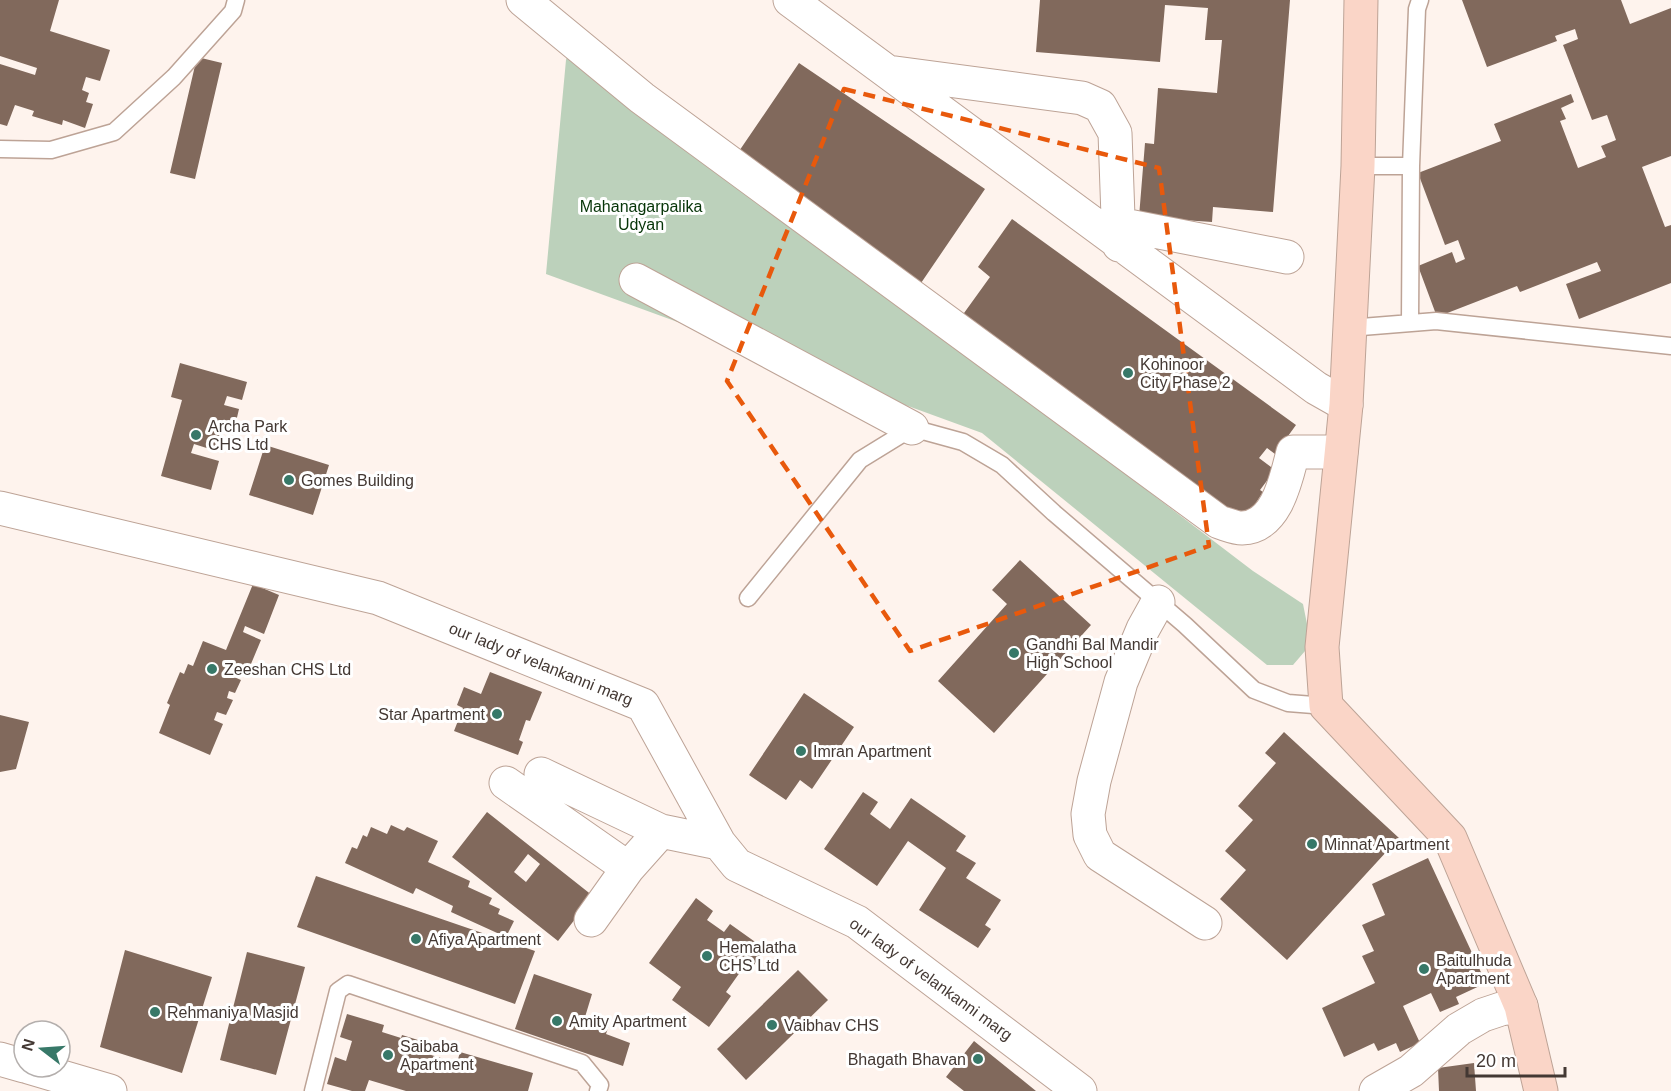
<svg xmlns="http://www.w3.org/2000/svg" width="1671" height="1091" font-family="Helvetica,sans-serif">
<rect width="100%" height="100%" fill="#fef3ed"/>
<path fill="#bcd1bb" d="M 569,50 L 1253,571 L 1303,604 L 1311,644 L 1293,665 L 1267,665 L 982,433 L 546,274 L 566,60 Z"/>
<path fill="#81695c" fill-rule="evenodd" d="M 0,0 L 59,0 L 50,31 L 110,50 L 100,81 L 86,77 L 82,90 L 89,93 L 86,102 L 93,104 L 85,128 L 63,120 L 62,125 L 32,116 L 34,111 L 15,105 L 7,126 L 0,124 L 0,64 L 35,75 L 37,68 L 0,56 Z
M 1040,0 L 1290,0 L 1273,212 L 1213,207 L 1212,222 L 1139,217 L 1145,143 L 1154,144 L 1158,88 L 1217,93 L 1222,40 L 1205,40 L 1208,8 L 1165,5 L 1160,62 L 1036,52 Z
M 1462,0 L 1621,0 L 1630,24 L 1671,8 L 1671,156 L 1642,167 L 1665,227 L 1671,225 L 1671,283 L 1579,319 L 1566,284 L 1601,271 L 1597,262 L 1520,292 L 1517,286 L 1437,317 L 1418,266 L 1452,252 L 1456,263 L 1465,259 L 1458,240 L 1445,245 L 1418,173 L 1501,141 L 1494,124 L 1571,94 L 1574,102 L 1561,108 L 1566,119 L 1560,121 L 1578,168 L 1606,157 L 1601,146 L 1616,140 L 1607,115 L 1592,120 L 1563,45 L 1578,39 L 1575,29 L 1555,36 L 1557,41 L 1487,67 Z
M 197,57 L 222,63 L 195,179 L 170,173 Z
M 799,63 L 985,189 L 919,286 L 733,160 Z
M 1012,219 L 1296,425 L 1275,454 L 1267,448 L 1259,458 L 1275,470 L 1260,490 L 1263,492 L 1243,523 L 959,320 L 990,277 L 978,267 Z
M 180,363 L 247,382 L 242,400 L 227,396 L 224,405 L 239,409 L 235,426 L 223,422 L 216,451 L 194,444 L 191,453 L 219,461 L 211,490 L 161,476 L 182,400 L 171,397 Z
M 265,445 L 329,465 L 313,515 L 249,495 Z
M 1020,560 L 1091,625 L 994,733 L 938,681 L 1007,604 L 992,590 Z
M 253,584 L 279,595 L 264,634 L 245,626 L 243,632 L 261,640 L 248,671 L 238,667 L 234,677 L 241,680 L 235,693 L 229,691 L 227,698 L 233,700 L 226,715 L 217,712 L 214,720 L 223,724 L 210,755 L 159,733 L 170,705 L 167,703 L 180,672 L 184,674 L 188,664 L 193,666 L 203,641 L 226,650 Z
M 490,672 L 542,692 L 530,721 L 526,720 L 519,740 L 523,742 L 518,755 L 454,731 L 463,708 L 457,705 L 464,687 L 481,694 Z
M 804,693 L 854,727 L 812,789 L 800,780 L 786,800 L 749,775 Z
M 0,715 L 29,722 L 16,769 L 0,772 Z
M 1284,732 L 1399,838 L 1287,960 L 1220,899 L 1246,870 L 1225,851 L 1253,820 L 1238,806 L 1276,763 L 1265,753 Z
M 863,792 L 878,802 L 870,814 L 890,829 L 911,798 L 966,836 L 956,851 L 976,863 L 966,878 L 1001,900 L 985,925 L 991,929 L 978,948 L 919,910 L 946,868 L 908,841 L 877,886 L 824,849 Z
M 487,812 L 593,896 L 558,941 L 452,857 ZM 528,854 L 540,864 L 526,882 L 514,872 Z
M 391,825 L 404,831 L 407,827 L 438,841 L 428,862 L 470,881 L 468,887 L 492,898 L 489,904 L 500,909 L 498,914 L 514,921 L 506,937 L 451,912 L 453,906 L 416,888 L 413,894 L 345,863 L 352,847 L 357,849 L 363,835 L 367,837 L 371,827 L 387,834 Z
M 1428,858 L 1486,983 L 1456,997 L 1459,1004 L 1440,1012 L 1431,993 L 1403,1006 L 1420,1043 L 1400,1052 L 1396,1043 L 1378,1051 L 1374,1043 L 1344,1057 L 1322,1008 L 1375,983 L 1362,956 L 1374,951 L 1362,925 L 1385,915 L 1372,884 Z
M 316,876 L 535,951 L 515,1004 L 297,927 Z
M 696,898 L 713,911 L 707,920 L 724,932 L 730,924 L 765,949 L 749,972 L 743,968 L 726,992 L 731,996 L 709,1027 L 672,1000 L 681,987 L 649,963 Z
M 125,950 L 212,977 L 182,1073 L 100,1047 Z
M 247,952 L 305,967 L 276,1075 L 220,1060 Z
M 798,970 L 828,1000 L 746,1080 L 717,1049 Z
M 534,974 L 592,994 L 585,1017 L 609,1025 L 606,1034 L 630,1043 L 623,1066 L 515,1029 Z
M 347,1014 L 384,1025 L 382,1032 L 401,1038 L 402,1035 L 418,1040 L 415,1050 L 457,1063 L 460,1052 L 533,1073 L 528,1091 L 406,1091 L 369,1080 L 365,1091 L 352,1091 L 327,1084 L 335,1057 L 346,1061 L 352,1041 L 340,1037 Z
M 974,1041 L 1036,1091 L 964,1091 L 946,1077 Z
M 1474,1063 L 1476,1091 L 1439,1091 L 1438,1068 Z"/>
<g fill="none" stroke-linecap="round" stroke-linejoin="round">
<defs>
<path id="lane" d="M 0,149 L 51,150 L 114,132 L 174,77 L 233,11 L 236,0
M 1358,166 L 1411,166
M 1410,322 L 1411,166 L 1417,9 L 1420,0
M 1349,328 L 1436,321 L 1671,346
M 748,598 L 860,460 L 912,428 L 963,442 L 1002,465 L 1054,513 L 1185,625 L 1254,690 L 1288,703 L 1326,706
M 313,1091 L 338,991 L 348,984 L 582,1063 L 600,1085 L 598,1091"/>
<path id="street" d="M 523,0 L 642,98 L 1219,522 C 1226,524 1235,528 1242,528 C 1277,527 1286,479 1293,452 L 1341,452
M 790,0 L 1316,388 L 1346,405
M 888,72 L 1082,98 L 1100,106 L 1115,133 L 1119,245
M 1118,224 L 1287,257
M 636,280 L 912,428
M 0,508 L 378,598 L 643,705 L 719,843 L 737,865 L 857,922 L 1080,1091
M 1158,602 L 1143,629 L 1121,682 L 1094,781 L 1088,814 L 1090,835 L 1100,855 L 1205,923
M 541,774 L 661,831
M 506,783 L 628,868
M 591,920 L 628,868 L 661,831 L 719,843
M 0,1059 L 24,1066
M 28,1067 L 110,1091
M 1376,1091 L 1411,1071 L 1459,1029 L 1483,1015 L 1501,1009 L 1521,1006"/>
<path id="secondary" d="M 1361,0 L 1358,166 L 1346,405 L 1322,647 L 1326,706 L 1450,838 L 1521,1006 L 1541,1091"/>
</defs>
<use href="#lane" stroke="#bda396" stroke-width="19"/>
<use href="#street" stroke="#bda396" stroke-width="35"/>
<use href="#secondary" stroke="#bda396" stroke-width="35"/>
<use href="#lane" stroke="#fff" stroke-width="16"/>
<use href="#street" stroke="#fff" stroke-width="33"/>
<use href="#secondary" stroke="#fad5c7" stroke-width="33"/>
</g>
<path fill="none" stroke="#e8590c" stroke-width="4.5" stroke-dasharray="12 8" stroke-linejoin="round" d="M 844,89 L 1159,168 L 1209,546 L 910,651 L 727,381 Z"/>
<g fill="#377868" stroke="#fff" stroke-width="2">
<circle cx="1128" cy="373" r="6"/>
<circle cx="196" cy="435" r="6"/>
<circle cx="289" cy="480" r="6"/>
<circle cx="1014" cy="653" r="6"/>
<circle cx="212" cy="669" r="6"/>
<circle cx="497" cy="714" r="6"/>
<circle cx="801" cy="751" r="6"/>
<circle cx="1312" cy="844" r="6"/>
<circle cx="416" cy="939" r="6"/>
<circle cx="707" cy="956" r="6"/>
<circle cx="1424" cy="969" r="6"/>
<circle cx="155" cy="1012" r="6"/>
<circle cx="557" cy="1021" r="6"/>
<circle cx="772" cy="1025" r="6"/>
<circle cx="388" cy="1055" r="6"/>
<circle cx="978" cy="1059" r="6"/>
</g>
<g text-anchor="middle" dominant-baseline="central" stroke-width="6" stroke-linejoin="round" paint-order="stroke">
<g font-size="16" fill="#063407" stroke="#fff">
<text x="641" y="206">Mahanagarpalika<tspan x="641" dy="18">Udyan</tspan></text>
</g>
<g font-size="16" fill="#433833" stroke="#fff" text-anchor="start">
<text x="1140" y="364">Kohinoor<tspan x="1140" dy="18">City Phase 2</tspan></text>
<text x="208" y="426">Archa Park<tspan x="208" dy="18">CHS Ltd</tspan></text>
<text x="301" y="480">Gomes Building</text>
<text x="1026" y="644">Gandhi Bal Mandir<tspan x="1026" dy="18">High School</tspan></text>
<text x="224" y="669">Zeeshan CHS Ltd</text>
<text x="485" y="714" text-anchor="end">Star Apartment</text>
<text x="813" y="751">Imran Apartment</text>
<text x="1324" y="844">Minnat Apartment</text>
<text x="428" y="939">Afiya Apartment</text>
<text x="719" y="947">Hemalatha<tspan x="719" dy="18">CHS Ltd</tspan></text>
<text x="1436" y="960">Baitulhuda<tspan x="1436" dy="18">Apartment</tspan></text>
<text x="167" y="1012">Rehmaniya Masjid</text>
<text x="569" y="1021">Amity Apartment</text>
<text x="784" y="1025">Vaibhav CHS</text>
<text x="400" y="1046">Saibaba<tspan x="400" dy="18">Apartment</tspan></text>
<text x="966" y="1059" text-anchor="end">Bhagath Bhavan</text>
</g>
<g font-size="16" fill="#433833" stroke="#fff">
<text transform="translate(541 664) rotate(22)">our lady of velankanni marg</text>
<text transform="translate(931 979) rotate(36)">our lady of velankanni marg</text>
</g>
</g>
<g transform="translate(42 1049) rotate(287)"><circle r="28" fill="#ffffff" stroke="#b4afad" stroke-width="1.5"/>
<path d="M0-4.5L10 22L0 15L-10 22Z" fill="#377868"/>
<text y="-9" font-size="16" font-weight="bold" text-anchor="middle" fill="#433833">N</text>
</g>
<path d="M1467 1067v9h98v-9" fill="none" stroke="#433833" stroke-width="3"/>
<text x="1476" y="1067" font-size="18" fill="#433833" stroke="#ffffff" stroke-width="4.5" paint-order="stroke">20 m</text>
</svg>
